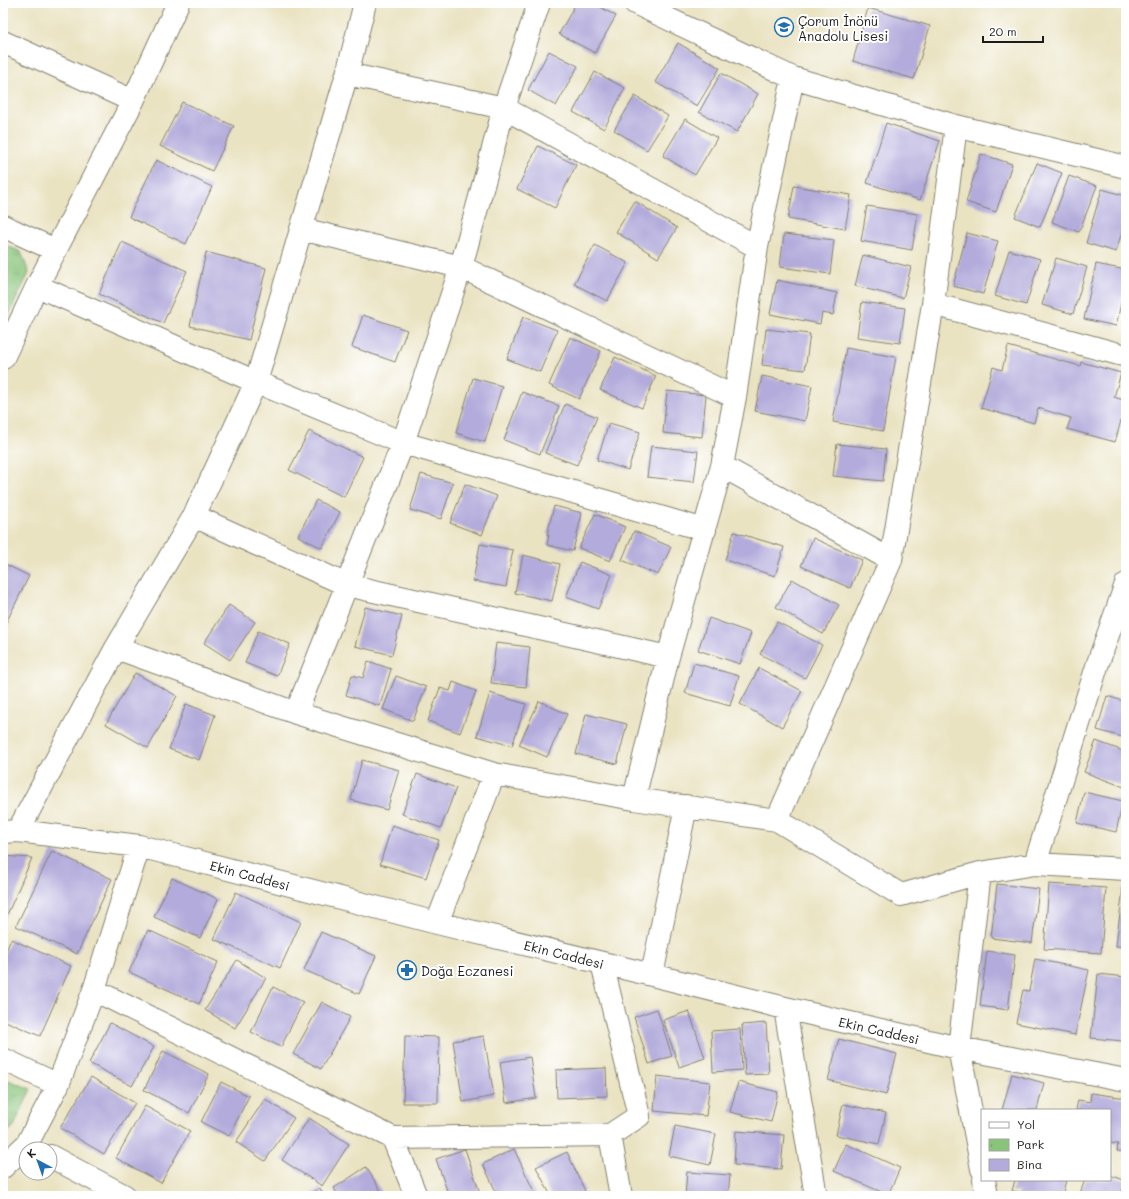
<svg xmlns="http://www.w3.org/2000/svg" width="1129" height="1199" font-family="Mali,sans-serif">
<defs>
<pattern id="park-tufts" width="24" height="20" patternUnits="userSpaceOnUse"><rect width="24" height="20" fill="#88c479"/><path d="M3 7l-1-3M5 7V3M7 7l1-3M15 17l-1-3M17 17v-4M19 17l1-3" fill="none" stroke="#75a868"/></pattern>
</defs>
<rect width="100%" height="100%" fill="#fff"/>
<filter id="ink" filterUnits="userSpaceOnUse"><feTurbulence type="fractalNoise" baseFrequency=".025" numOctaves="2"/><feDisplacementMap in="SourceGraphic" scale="8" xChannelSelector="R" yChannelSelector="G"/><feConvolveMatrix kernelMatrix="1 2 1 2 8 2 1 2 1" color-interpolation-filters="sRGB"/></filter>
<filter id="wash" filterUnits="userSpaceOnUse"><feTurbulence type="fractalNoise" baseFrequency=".012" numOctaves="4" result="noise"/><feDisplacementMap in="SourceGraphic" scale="16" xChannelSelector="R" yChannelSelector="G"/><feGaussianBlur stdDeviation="0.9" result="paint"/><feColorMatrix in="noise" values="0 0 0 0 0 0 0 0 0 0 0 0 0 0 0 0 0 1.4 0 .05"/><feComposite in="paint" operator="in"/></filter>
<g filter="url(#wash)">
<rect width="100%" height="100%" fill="#eae3c2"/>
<path fill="url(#park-tufts)" stroke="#52704a" d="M 3,244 L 21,252 L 29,273 L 3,327 Z
M 3,1078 L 31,1089 L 14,1126 L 3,1137 Z"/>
<g id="blocks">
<path fill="#b2abdb" d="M 576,3 L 593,3 L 616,16 L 595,53 L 559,34 Z
M 868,8 L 930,26 L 914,79 L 853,61 Z
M 678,43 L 720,68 L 697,106 L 655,82 Z
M 549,51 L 578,66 L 556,106 L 528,90 Z
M 595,72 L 625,88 L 604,129 L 573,112 Z
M 721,73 L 758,94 L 737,132 L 699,112 Z
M 635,96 L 668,116 L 647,150 L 614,130 Z
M 182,102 L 234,126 L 212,171 L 160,146 Z
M 685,119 L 717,138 L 695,175 L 663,156 Z
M 886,123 L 940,141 L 920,200 L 867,183 Z
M 538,146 L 576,165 L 555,208 L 517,189 Z
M 981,154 L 1012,164 L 996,212 L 966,202 Z
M 156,160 L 212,187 L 186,244 L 129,217 Z
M 1037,163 L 1062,173 L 1040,227 L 1015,217 Z
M 1069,176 L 1097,186 L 1079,232 L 1052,222 Z
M 794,186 L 851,195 L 845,229 L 788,219 Z
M 1102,189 L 1126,196 L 1126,218 L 1116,252 L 1086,243 Z
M 635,201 L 677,228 L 658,258 L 616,232 Z
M 867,206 L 918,214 L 912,250 L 861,241 Z
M 967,233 L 998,241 L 983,294 L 953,286 Z
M 784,234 L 834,240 L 830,274 L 780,267 Z
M 122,242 L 187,271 L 163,323 L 99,294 Z
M 595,245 L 628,263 L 607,301 L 574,284 Z
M 1009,250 L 1040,259 L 1026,305 L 995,296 Z
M 206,252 L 266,268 L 249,340 L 190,326 Z
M 863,255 L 911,267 L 903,298 L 855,286 Z
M 1056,258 L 1087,267 L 1073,314 L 1042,305 Z
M 1096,264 L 1126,270 L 1126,280 L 1116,326 L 1084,319 Z
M 777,280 L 837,293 L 833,315 L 822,313 L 820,324 L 770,314 Z
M 862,302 L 905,308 L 900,343 L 857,337 Z
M 363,315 L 407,330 L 395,362 L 352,347 Z
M 523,317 L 557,330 L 540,372 L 507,359 Z
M 766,329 L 810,334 L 805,370 L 762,365 Z
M 570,337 L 601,351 L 579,399 L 549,385 Z
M 1008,346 L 1080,366 L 1081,362 L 1121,373 L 1114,397 L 1126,401 L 1126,403 L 1115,442 L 1067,429 L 1071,418 L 1038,408 L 1034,423 L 981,408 L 993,367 L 1002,370 Z
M 846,348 L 896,357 L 883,431 L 833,422 Z
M 615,357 L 656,376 L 642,408 L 600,390 Z
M 762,376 L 812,386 L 805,421 L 755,411 Z
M 473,378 L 502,386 L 485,442 L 456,433 Z
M 667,391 L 706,395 L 702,437 L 663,433 Z
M 522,392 L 559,406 L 540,454 L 504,440 Z
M 565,404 L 597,417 L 577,465 L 545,453 Z
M 609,423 L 640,432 L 628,470 L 597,460 Z
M 309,431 L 363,457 L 344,497 L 289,470 Z
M 837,444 L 886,449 L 883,481 L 833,476 Z
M 651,446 L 698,451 L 694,482 L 647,477 Z
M 421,474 L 453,483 L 441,519 L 410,510 Z
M 465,484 L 497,496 L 482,535 L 450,523 Z
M 316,500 L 340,512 L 322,548 L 298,536 Z
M 554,506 L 582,513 L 573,551 L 547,545 L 549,535 L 547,535 Z
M 595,514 L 625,527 L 610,561 L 579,548 Z
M 634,531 L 671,547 L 658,575 L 622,560 Z
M 734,532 L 784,547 L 775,576 L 725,560 Z
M 813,538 L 862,560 L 850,588 L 801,566 Z
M 480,544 L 513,550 L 506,587 L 473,581 Z
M 523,555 L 560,564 L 552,601 L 515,593 Z
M 580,562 L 612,575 L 598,609 L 566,597 Z
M 3,563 L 29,576 L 3,629 Z
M 792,579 L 839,605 L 823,634 L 776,607 Z
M 229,605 L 255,622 L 230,660 L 204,643 Z
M 365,607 L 402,616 L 392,655 L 355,646 Z
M 709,618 L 751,633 L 740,664 L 698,650 Z
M 777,622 L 822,645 L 805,678 L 760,654 Z
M 258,631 L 290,644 L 277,676 L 245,663 Z
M 496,643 L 530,647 L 526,687 L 491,683 Z
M 368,661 L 391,669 L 380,706 L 346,695 L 352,675 L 363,678 Z
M 694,663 L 739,676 L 730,706 L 685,693 Z
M 759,668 L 802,691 L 782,727 L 740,704 Z
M 135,673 L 177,696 L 148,748 L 106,724 Z
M 396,676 L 426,687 L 413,721 L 383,709 Z
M 453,682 L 476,691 L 460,733 L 428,721 L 440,688 L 450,691 Z
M 490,693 L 526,704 L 512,746 L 477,736 Z
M 1107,696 L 1126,702 L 1126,738 L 1097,730 Z
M 539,701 L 567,714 L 547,757 L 519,745 Z
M 186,704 L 215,715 L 199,760 L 169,749 Z
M 586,714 L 627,724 L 617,764 L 576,754 Z
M 1096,741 L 1126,752 L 1126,782 L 1124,787 L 1084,772 Z
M 362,760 L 399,770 L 387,810 L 351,800 Z
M 417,774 L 456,788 L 441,828 L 402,814 Z
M 1084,792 L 1123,801 L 1116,832 L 1077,823 Z
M 392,825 L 439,840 L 426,878 L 380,864 Z
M 52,851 L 112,879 L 77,954 L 16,926 Z
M 3,856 L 32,858 L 3,924 Z
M 172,878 L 218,899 L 200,938 L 154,917 Z
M 997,884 L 1039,889 L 1032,943 L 991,938 Z
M 1049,884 L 1106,888 L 1101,953 L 1044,949 Z
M 1123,888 L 1126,889 L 1126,947 L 1116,946 Z
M 236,892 L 301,922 L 280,968 L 214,939 Z
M 148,930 L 218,962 L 199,1004 L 129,972 Z
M 321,932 L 376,956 L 359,994 L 304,970 Z
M 11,939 L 71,966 L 40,1036 L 3,1020 L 3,958 Z
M 987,951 L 1015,955 L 1008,1010 L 980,1006 Z
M 1035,959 L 1089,970 L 1075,1035 L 1016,1023 L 1023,990 L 1029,991 Z
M 237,960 L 266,978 L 235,1028 L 205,1010 Z
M 1098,974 L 1126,977 L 1126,1015 L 1123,1041 L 1091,1038 Z
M 273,987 L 303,1002 L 281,1047 L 251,1032 Z
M 322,1002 L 350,1017 L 321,1069 L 293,1054 Z
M 657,1009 L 672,1056 L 649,1064 L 634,1017 Z
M 689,1011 L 705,1058 L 679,1067 L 663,1020 Z
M 110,1023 L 154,1047 L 132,1086 L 89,1063 Z
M 766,1023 L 769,1074 L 745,1075 L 742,1025 Z
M 740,1029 L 742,1070 L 713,1072 L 711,1031 Z
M 405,1036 L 439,1037 L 438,1103 L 403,1103 Z
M 484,1036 L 494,1096 L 463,1102 L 453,1041 Z
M 839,1039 L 897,1054 L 886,1095 L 828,1080 Z
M 163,1051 L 209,1074 L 189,1113 L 144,1090 Z
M 530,1057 L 536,1098 L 506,1103 L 500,1062 Z
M 606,1068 L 607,1096 L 557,1098 L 556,1070 Z
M 1012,1074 L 1044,1083 L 1037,1110 L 1002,1110 Z
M 657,1076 L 710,1082 L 706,1116 L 654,1111 Z
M 91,1077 L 135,1103 L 104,1154 L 60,1128 Z
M 221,1082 L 249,1096 L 229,1136 L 201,1122 Z
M 738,1082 L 778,1092 L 771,1122 L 730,1112 Z
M 1091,1093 L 1126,1098 L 1126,1152 L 1117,1151 L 1118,1144 L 1110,1143 L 1110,1110 L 1076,1110 L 1078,1100 L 1090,1102 Z
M 265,1099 L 294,1118 L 265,1161 L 236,1142 Z
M 843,1104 L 886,1113 L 879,1144 L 836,1135 Z
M 145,1106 L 190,1131 L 161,1183 L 116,1158 Z
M 309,1118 L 349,1144 L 322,1186 L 282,1160 Z
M 675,1126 L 716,1134 L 710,1165 L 669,1156 Z
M 736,1131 L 784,1135 L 781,1169 L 734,1165 Z
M 846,1144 L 900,1168 L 888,1195 L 834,1171 Z
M 465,1149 L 481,1196 L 449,1196 L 436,1159 Z
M 514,1149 L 536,1196 L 498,1196 L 483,1164 Z
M 567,1152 L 585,1191 L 575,1196 L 551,1196 L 536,1167 Z
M 366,1167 L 383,1194 L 380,1196 L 338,1196 L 334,1188 Z
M 687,1172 L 730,1175 L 728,1196 L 685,1196 Z
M 1110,1175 L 1126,1181 L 1120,1196 L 1079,1196 L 1085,1180 L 1110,1180 Z
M 1015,1180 L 1066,1180 L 1062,1196 L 1018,1196 L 1019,1192 L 1012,1191 Z
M 320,1188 L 324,1196 L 305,1196 Z"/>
</g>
</g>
<g filter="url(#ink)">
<use href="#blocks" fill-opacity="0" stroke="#83806f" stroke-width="1"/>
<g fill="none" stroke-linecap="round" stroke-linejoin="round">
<defs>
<path id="minor" d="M 635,3 L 793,78 L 956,126 L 1126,167
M 3,42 L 133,101
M 347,74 L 504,108 L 757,247
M 3,226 L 55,250
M 301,229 L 461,267 L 735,397
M 37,286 L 256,382 L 403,443 L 705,530
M 933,304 L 1126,356
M 3,358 L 37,286 L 133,101 L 178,3
M 722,466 L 891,560
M 194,516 L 347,585 L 668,657
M 116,648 L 296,713 L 494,774 L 634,799 L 777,820 L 901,895 L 980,873 L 1035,864 L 1126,869
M 296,713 L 403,443 L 461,267 L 504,108 L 539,3
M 634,799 L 668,657 L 722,466 L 735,397 L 757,247 L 793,78
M 777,820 L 891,560 L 933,304 L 956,126
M 18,831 L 116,648 L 194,516 L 256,382 L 347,74 L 365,3
M 3,832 L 18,831 L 139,846 L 437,923 L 652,975 L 785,1008 L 959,1048 L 1126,1080
M 1035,864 L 1098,663 L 1126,584
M 980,873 L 959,1048 L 982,1169
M 437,923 L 494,774
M 652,975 L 686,806
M 94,990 L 393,1138 L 416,1196
M 785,1008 L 816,1196
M 3,1059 L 58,1085
M 610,1135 L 621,1196
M 393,1138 L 610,1135 L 639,1116 L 602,963
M 50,1156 L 125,1196
M 3,1167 L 27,1144 L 58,1085 L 94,990 L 139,846
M 984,1180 L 987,1196"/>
</defs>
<use href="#minor" stroke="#83806f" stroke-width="24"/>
<use href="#minor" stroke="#fff" stroke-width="22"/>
</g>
</g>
<defs>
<symbol id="school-ring" viewBox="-11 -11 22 22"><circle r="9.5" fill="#fff" stroke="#1f6fb2" stroke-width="1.5"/><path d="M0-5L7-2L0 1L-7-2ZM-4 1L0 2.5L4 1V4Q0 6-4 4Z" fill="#1f6fb2"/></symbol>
<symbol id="pharmacy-ring" viewBox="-11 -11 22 22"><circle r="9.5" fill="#fff" stroke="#1f6fb2" stroke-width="1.5"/><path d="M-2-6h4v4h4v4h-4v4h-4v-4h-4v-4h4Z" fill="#1f6fb2"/></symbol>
</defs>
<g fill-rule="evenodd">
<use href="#school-ring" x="773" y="16" width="22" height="22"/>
<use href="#pharmacy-ring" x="396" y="959" width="22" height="22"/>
</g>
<g text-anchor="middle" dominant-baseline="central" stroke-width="4" stroke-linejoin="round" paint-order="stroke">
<g font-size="13" fill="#1c1c1c" stroke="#fff" text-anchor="start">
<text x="798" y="20">Çorum İnönü<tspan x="798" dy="15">Anadolu Lisesi</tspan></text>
<text x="421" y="970">Doğa Eczanesi</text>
</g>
<g font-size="13" fill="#1c1c1c" stroke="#fff">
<text transform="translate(250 875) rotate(15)">Ekin Caddesi</text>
<text transform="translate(564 954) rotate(14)">Ekin Caddesi</text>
<text transform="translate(879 1030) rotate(13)">Ekin Caddesi</text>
</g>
</g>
<rect width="1129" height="1199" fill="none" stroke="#fff" stroke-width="16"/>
<rect x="981" y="1109" width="130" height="72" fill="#ffffff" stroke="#a4a4a4"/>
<rect x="989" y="1122" width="20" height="6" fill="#ffffff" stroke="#a4a4a4"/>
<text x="1017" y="1129" font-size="12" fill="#1c1c1c">Yol</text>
<rect x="989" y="1139" width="20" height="12" fill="url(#park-tufts)" stroke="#a4a4a4"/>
<text x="1017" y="1149" font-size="12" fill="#1c1c1c">Park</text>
<rect x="989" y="1159" width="20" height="12" fill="#b2abdb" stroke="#a4a4a4"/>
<text x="1017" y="1169" font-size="12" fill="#1c1c1c">Bina</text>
<g transform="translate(38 1161) rotate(319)"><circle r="19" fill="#ffffff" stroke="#a4a4a4"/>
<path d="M0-3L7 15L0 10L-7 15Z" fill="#1f6fb2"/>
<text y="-6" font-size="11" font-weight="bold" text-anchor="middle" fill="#1c1c1c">K</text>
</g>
<path d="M983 36v6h60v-6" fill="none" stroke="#1c1c1c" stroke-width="2"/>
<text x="989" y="36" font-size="12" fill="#1c1c1c" stroke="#ffffff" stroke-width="3" paint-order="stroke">20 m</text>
</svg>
